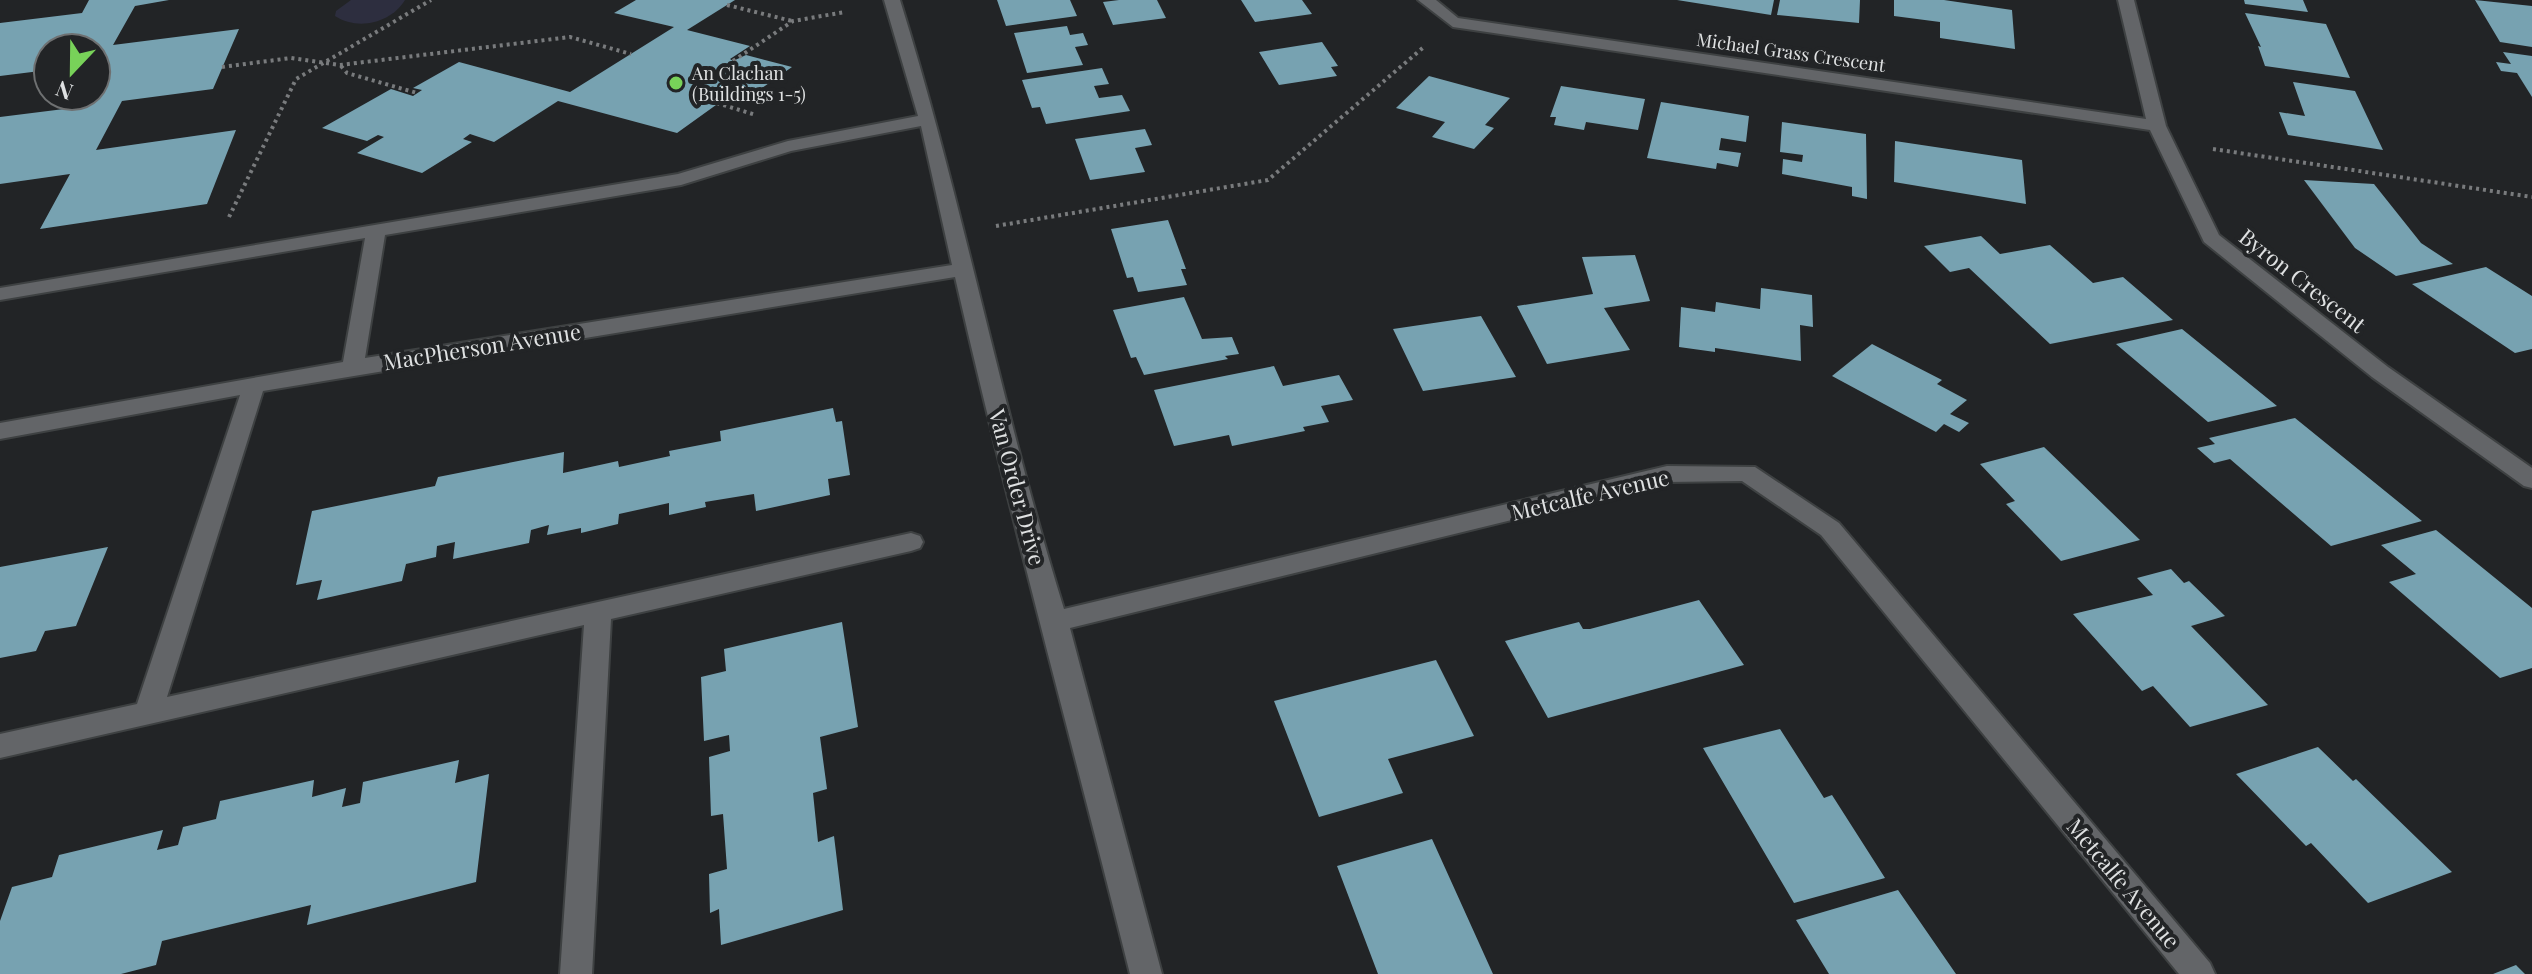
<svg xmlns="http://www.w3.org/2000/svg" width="2532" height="974" font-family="'Playfair Display',serif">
<rect width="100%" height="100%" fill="#222426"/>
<path fill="#2d2e3f" d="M 351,0 L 405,0 C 391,23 358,31 335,16 L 336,11 Z"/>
<path fill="#77a2b1" d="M 89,0 L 169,0 L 135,6 L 113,45 L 239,29 L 213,89 L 122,101 L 96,150 L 236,130 L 207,204 L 40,229 L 70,174 L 0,184 L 0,117 L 64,109 L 71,96 L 96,96 L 96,48 L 48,48 L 48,70 L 0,76 L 0,23 L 82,13 Z
M 636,0 L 735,0 L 687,30 L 750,46 L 730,59 L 733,61 L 746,55 L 792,67 L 739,104 L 714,98 L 706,103 L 716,105 L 677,133 L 558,101 L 494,142 L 470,134 L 463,139 L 472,142 L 422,173 L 357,153 L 384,137 L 378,135 L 367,141 L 322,128 L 391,89 L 413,96 L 422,90 L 413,88 L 459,62 L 570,92 L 674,27 L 614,13 Z
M 997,0 L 1070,0 L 1077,16 L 1006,26 Z
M 1119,0 L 1157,0 L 1166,18 L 1113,25 L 1103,2 Z
M 1241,0 L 1302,0 L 1312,14 L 1255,22 Z
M 1677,0 L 1774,0 L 1771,15 Z
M 1780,0 L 1860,0 L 1859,23 L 1777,15 Z
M 1894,0 L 1944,0 L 2012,10 L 2015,49 L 1940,38 L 1940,22 L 1894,16 Z
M 2244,0 L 2303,0 L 2308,12 L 2245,4 Z
M 2475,0 L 2532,6 L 2532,47 L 2500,42 Z
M 2245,13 L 2326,24 L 2350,78 L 2265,66 L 2258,46 L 2261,47 Z
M 1067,26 L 1070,35 L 1083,33 L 1088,45 L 1075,47 L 1083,65 L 1027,73 L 1014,33 Z
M 1322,42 L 1338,66 L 1331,67 L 1337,76 L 1279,85 L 1259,52 Z
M 2503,52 L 2532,56 L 2532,97 L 2517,73 L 2501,71 L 2496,62 L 2511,64 Z
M 1102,68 L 1109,84 L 1094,86 L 1099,98 L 1122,95 L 1130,111 L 1046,124 L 1040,107 L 1032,108 L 1022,80 Z
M 1429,76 L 1510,98 L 1485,125 L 1494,128 L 1474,149 L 1432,137 L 1445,122 L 1396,108 Z
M 2293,82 L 2355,91 L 2383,150 L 2288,135 L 2279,112 L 2305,116 Z
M 1561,86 L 1645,99 L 1638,130 L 1586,122 L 1584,130 L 1554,125 L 1556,117 L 1550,117 Z
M 1661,102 L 1749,116 L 1746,142 L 1721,138 L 1719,150 L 1741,153 L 1738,167 L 1717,163 L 1716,169 L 1647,158 Z
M 1782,122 L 1866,134 L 1867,199 L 1852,196 L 1852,187 L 1782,174 L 1783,159 L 1802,162 L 1803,155 L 1780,152 Z
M 1145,129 L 1152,145 L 1135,148 L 1145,172 L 1090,180 L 1075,139 Z
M 1895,141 L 2022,160 L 2026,204 L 1894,182 Z
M 2304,180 L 2374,184 L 2421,243 L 2453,264 L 2396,276 L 2355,248 Z
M 1168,220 L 1186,269 L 1181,269 L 1187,285 L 1138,292 L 1133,277 L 1127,278 L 1111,229 Z
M 1981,236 L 2000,254 L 2050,245 L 2093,283 L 2123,277 L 2173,320 L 2050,344 L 1969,268 L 1950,272 L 1924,246 Z
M 1635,255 L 1650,301 L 1604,308 L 1630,350 L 1547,364 L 1517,306 L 1593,294 L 1582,257 Z
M 2486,267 L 2532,296 L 2532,349 L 2515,353 L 2412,284 Z
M 1761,288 L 1812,295 L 1813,327 L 1800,325 L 1801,361 L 1715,348 L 1715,352 L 1679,347 L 1681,307 L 1715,312 L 1716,302 L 1760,309 Z
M 1184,297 L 1202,339 L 1232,337 L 1239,354 L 1225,356 L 1228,359 L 1144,375 L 1136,357 L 1131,358 L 1113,310 Z
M 1481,316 L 1516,377 L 1423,391 L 1393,329 Z
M 2182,329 L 2277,406 L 2208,422 L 2116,344 Z
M 1872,344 L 1942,380 L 1937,384 L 1967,400 L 1950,414 L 1969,423 L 1959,432 L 1944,424 L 1936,432 L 1832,376 Z
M 1274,366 L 1283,386 L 1339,375 L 1353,400 L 1321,406 L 1329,422 L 1303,427 L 1305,431 L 1232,446 L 1229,435 L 1174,446 L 1154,390 Z
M 833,408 L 836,422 L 842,421 L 850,475 L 828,479 L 830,495 L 756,511 L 754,494 L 705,502 L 706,507 L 669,515 L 669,503 L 619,514 L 618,524 L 581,533 L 581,528 L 547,535 L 549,525 L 531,530 L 529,543 L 453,559 L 455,542 L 437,546 L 436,557 L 406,564 L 402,581 L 317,600 L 322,580 L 296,585 L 312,511 L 435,486 L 438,477 L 564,452 L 563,473 L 618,461 L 619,467 L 670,456 L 669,451 L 721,441 L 720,431 Z
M 2295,418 L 2422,521 L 2331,546 L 2230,459 L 2214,463 L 2197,448 L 2215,444 L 2209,438 Z
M 2044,447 L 2140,540 L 2061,561 L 2006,504 L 2015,501 L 1980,464 Z
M 2436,530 L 2532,608 L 2532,668 L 2500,678 L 2389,582 L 2416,574 L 2381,545 Z
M 108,547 L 76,626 L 45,631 L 36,651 L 0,658 L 0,567 Z
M 2171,569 L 2184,583 L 2189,581 L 2225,616 L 2191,626 L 2268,705 L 2190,727 L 2153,686 L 2142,691 L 2073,614 L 2153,595 L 2137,578 Z
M 1699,600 L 1744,665 L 1548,718 L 1505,641 L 1579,622 L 1583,629 L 1590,629 Z
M 842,622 L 858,727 L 820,737 L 827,789 L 813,793 L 818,842 L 834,836 L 843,910 L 721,945 L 719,909 L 710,913 L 709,874 L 727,869 L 723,814 L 711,816 L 709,757 L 730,751 L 729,735 L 704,741 L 701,677 L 726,671 L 724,649 Z
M 1436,660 L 1474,736 L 1388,759 L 1403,793 L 1319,817 L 1274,701 Z
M 1780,729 L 1824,798 L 1832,795 L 1885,878 L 1794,903 L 1703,748 Z
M 2318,747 L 2353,781 L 2356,779 L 2452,872 L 2368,903 L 2311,843 L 2306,846 L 2236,774 Z
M 459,760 L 455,783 L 489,774 L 476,882 L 307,925 L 311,905 L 162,941 L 156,965 L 121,974 L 0,974 L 0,921 L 12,887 L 52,877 L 59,855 L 163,830 L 157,850 L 178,845 L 183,827 L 216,819 L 220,801 L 314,780 L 312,797 L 346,788 L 342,807 L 360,803 L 363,782 Z
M 1432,839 L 1493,974 L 1378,974 L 1337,866 Z
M 1898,890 L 1956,974 L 1829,974 L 1796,920 Z
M 2516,965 L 2525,974 L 2493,974 Z"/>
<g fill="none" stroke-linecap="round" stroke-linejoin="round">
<defs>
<path id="minor" d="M 884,0 L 900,0 C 963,202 1001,407 1064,609 L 1667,466 L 1755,467 L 1839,523 L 2210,963 L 2215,974 L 2179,974 L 1821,535 L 1742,481 L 1667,482 L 1070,628 L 1162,974 L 1130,974 C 1072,741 1008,510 955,277 L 263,391 L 167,697 L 911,533 L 920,536 L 923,542 L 920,548 L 911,551 L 611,619 L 592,974 L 560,974 L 584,625 L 0,758 L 0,734 L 137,704 L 240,395 L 0,439 L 0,423 L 343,362 L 365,238 L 0,300 L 0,288 L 678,174 L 788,141 L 918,116 ZM 921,126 L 952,265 L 365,358 L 385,235 L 681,185 L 791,151 Z
M 1418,0 L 1436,0 L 1458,18 L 2146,119 L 2118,0 L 2134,0 L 2166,126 L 2219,235 L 2388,367 L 2532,468 L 2532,488 L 2524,486 L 2372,377 L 2204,242 L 2150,130 L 1453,27 Z"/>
</defs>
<use href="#minor" stroke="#3e4142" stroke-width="4"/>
<path stroke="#797b7d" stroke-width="4" stroke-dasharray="3 4" stroke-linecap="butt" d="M 727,5 L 792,21
M 733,61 L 793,21 L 845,12
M 341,66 L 347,73 L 417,93
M 222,67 L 291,58 L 340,65 L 570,37 L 631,54
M 710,101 L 756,115
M 2213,149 L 2532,197
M 229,217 L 296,79 L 431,0
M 996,226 L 1268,180 L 1425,46"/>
<use href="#minor" fill="#636568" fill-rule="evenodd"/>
</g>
<circle fill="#78d259" stroke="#222426" stroke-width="3" cx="676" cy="83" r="8"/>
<g text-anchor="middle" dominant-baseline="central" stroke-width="8" stroke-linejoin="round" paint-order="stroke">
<g font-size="18" fill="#dfe1e2" stroke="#222426">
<text transform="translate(1791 52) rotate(8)">Michael Grass Crescent</text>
</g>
<g font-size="18" fill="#dfe1e2" stroke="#222426" text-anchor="start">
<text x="692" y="73">An Clachan<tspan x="692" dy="21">(Buildings 1-5)</tspan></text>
</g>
<g font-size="22" fill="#dfe1e2" stroke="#222426">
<text transform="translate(2303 280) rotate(38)">Byron Crescent</text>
<text transform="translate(482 346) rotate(-9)">MacPherson Avenue</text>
<text transform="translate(1018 487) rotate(75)">Van Order Drive</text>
<text transform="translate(1590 494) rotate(-13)">Metcalfe Avenue</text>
<text transform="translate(2124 883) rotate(50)">Metcalfe Avenue</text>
</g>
</g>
<g transform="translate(72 72) rotate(202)"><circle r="38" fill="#222426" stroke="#6e7071" stroke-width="2"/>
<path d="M0-6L14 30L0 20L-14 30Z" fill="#78d259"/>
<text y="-12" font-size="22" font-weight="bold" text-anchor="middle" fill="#dfe1e2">N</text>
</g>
</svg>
